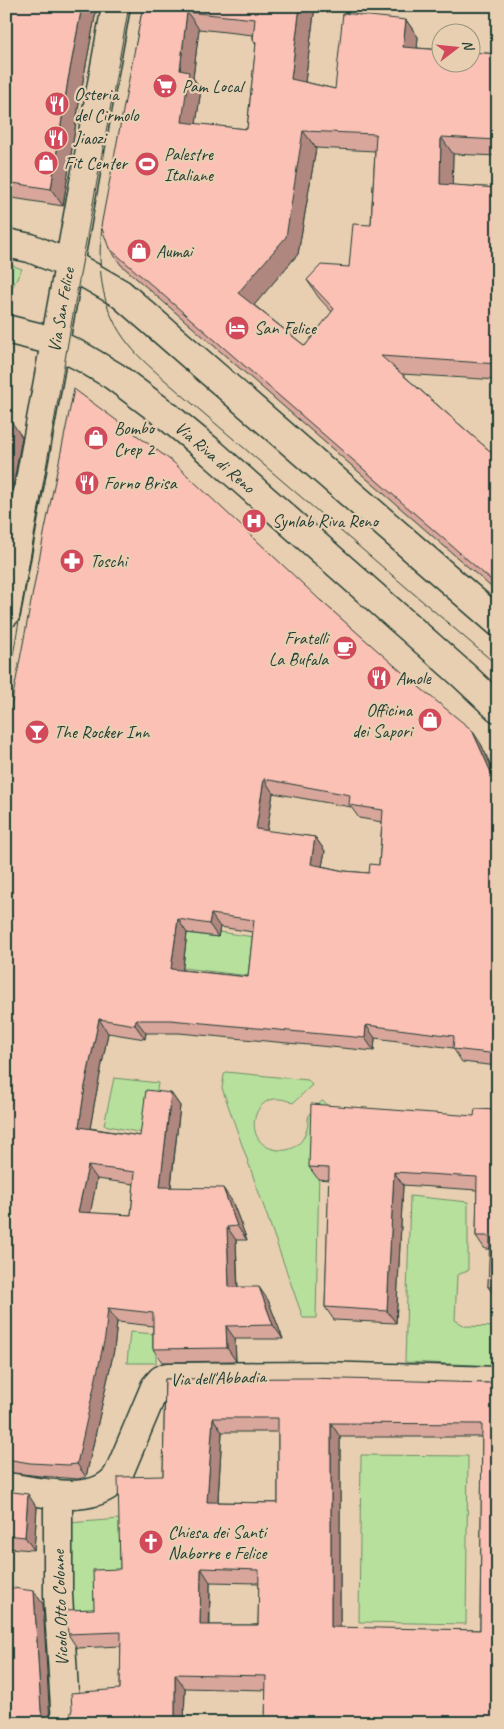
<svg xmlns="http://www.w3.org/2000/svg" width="504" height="1729" font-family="Caveat,sans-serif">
<rect width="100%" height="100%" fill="#e9cfb1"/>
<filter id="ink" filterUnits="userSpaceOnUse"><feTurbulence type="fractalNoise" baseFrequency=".02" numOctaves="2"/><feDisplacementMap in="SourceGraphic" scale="10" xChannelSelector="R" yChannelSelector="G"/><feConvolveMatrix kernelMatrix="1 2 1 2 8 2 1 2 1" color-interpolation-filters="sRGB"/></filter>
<g filter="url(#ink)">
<path fill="#b7e09c" stroke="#6b8e68" d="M 6,263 L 22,269 L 6,299 Z
M 219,932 L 254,937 L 249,976 L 183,968 L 187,933 L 218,937 Z
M 226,1072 L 308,1080 L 312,1085 L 293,1103 C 253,1083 240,1141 273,1149 C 281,1151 289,1151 296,1146 C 303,1141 307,1132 308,1123 C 308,1121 308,1117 309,1115 C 311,1110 318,1105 322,1101 L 326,1103 L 324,1117 L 320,1117 L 316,1318 L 303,1318 L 222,1088 L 224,1075 Z
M 114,1078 L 158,1083 L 151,1135 L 104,1125 Z
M 410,1196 L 468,1202 L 468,1271 L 457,1275 L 455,1320 L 465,1326 L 498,1327 L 498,1366 L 405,1362 Z
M 130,1332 L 156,1334 L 156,1363 L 127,1363 Z
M 361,1455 L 468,1456 L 466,1624 L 359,1622 Z
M 120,1519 L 120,1576 L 96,1623 L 71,1624 L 69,1523 Z"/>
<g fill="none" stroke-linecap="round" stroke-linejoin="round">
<defs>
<path id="minor" d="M 6,243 L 30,248 L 69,264 L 121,294 L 498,622
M 6,329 L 46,339 L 82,357 L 114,376 L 166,415 L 212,453 L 463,675 L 498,708
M 6,613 L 116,6
M 6,1487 C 39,1491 96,1508 118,1475 L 155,1387 L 161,1380 L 167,1377 L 318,1376 L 498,1381
M 58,1494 L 58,1595 L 66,1723"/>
</defs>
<use href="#minor" stroke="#1f3d34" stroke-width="31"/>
<use href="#minor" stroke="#e9cfb1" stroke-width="28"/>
<path stroke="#1f3d34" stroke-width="1" d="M 135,49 L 143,6
M 104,214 C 96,261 98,308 130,346 C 140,359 154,370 166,381 L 498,666
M 6,695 L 81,269 L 129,6"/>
</g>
<path fill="#d9a69c" stroke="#1f3d34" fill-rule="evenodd" d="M 6,6 L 97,6 L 80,97 L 63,206 L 6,197 Z
M 143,6 L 315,6 L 305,82 L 335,89 L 406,20 L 418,37 L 417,48 L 498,54 L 498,156 L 453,154 L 452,185 L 498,188 L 498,380 L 402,374 L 498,458 L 498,593 L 121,265 L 109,248 ZM 199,29 L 253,35 L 253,40 L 256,45 L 247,129 L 196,124 L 201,89 L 193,78 ZM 316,148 L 375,151 L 371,225 L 349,267 L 307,280 L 319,298 L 332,312 L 305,346 L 254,305 L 298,254 Z
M 320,600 L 481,744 L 498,781 L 498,1066 L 462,1062 L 453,1048 L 375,1038 L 374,1051 L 179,1033 L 146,1033 L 145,1039 L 108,1033 L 95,1100 L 90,1128 L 140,1136 L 171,1093 L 180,1106 L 171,1187 L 232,1201 L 247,1240 L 236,1240 L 238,1287 L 268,1300 L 283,1339 L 235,1339 L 236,1361 L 162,1362 L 153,1349 L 153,1326 L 117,1322 L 114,1350 L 86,1477 L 78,1479 L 40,1476 L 6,1472 L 6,732 ZM 273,793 L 351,807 L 359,818 L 382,822 L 379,865 L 369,873 L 344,871 L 322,866 L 325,851 L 315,837 L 267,831 ZM 220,927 L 253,932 L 248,977 L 182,970 L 187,933 L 218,937 ZM 97,1179 L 134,1184 L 131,1215 L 90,1213 Z
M 498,1110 L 498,1300 L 488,1287 L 490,1249 L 485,1249 L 476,1236 L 477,1190 L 403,1185 L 396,1323 L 334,1320 L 325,1307 L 329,1180 L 318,1179 L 309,1167 L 474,1116 Z
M 165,1379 L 488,1383 L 498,1723 L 265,1723 L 266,1690 L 185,1688 L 184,1723 L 64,1723 L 120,1689 L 121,1646 L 77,1648 L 68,1634 L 94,1609 L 120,1569 L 163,1476 ZM 222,1432 L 278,1432 L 278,1503 L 218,1502 ZM 340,1437 L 482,1437 L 480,1630 L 340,1628 ZM 210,1582 L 259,1583 L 258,1625 L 210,1625 Z
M 6,1491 L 37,1508 L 34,1550 L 6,1548 Z"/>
<path fill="#b0877f" stroke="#1f3d34" d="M 82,6 L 97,6 L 80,97 L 63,206 L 51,189 L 68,80 Z
M 300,6 L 315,6 L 303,97 L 291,79 Z
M 187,12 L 199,29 L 193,78 L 201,89 L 194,139 L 182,122 L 180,70 Z
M 406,20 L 418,37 L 416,64 L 403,47 Z
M 303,131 L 316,148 L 298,254 L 250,310 L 238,293 Z
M 441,137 L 453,154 L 452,201 L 440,184 Z
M 6,384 L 10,390 L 6,415 Z
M 11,421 L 22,437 L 6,526 L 6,448 Z
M 472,730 L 481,744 L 498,781 L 498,788 Z
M 264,779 L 273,793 L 265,842 L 256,829 Z
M 315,837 L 325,851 L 320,877 L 311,864 Z
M 211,914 L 220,927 L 218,937 L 209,924 Z
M 178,919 L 187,933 L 181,983 L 171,969 Z
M 99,1019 L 108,1033 L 95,1100 L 88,1140 L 79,1127 L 85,1086 Z
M 136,1020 L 146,1033 L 145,1039 L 135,1025 Z
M 366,1025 L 375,1038 L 374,1051 L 365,1038 Z
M 171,1093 L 180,1106 L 169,1201 L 160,1187 Z
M 88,1166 L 97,1179 L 88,1225 L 78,1212 Z
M 394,1172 L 403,1185 L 396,1323 L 387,1311 Z
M 223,1188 L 232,1201 L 247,1240 L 237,1226 Z
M 227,1227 L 236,1240 L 238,1300 L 229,1287 Z
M 259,1287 L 268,1300 L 283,1339 L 273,1325 Z
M 108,1308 L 117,1322 L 114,1350 L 86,1477 L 77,1464 Z
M 226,1326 L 235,1339 L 236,1361 L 227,1348 Z
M 213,1418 L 222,1432 L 217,1515 L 207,1502 Z
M 331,1423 L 340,1437 L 340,1641 L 331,1627 Z
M 28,1494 L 37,1508 L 34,1550 L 25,1537 Z
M 201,1568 L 210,1582 L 209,1638 L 200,1625 Z
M 34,1591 L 43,1604 L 50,1723 L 47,1723 L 43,1718 L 41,1711 Z
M 175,1674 L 185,1688 L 184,1723 L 175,1723 Z"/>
<path fill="#fcc1b5" stroke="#1f3d34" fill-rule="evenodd" d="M 6,6 L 82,6 L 68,80 L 51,189 L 6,182 Z
M 143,6 L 300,6 L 291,79 L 335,89 L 343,13 L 406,20 L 403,47 L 442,50 L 442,62 L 472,62 L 472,52 L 498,54 L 498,140 L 441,137 L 440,184 L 498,188 L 498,364 L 381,356 L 498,458 L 498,586 L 109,248 L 101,226 ZM 187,12 L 255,19 L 253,40 L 256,43 L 247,129 L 182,122 L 189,72 L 180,70 ZM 303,131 L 376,134 L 371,225 L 353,224 L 349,267 L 321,265 L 307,280 L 334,309 L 305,346 L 238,293 L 286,237 Z
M 495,6 L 498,6 L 498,48 Z
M 74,389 L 173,462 L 320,600 L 419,687 L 472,730 L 498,788 L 498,1054 L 453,1049 L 454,1036 L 366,1025 L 365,1038 L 170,1020 L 136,1020 L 135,1025 L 99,1019 L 85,1086 L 79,1127 L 140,1136 L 146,1090 L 171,1093 L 160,1187 L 223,1188 L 237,1226 L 227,1227 L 229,1287 L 259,1287 L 273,1325 L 226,1326 L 227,1348 L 153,1349 L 153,1313 L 108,1308 L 105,1337 L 77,1464 L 68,1465 L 30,1463 L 6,1459 L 6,732 L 45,529 ZM 264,779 L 350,795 L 349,805 L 383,810 L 379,865 L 370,864 L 369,873 L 344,871 L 311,864 L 315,837 L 256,829 ZM 211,914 L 254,920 L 248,977 L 171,969 L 178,919 L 209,924 ZM 88,1166 L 135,1172 L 131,1215 L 78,1212 Z
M 6,421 L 11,421 L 6,448 Z
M 311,1104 L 474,1116 L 475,1109 L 498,1110 L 498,1287 L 488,1287 L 490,1236 L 476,1236 L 477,1177 L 394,1172 L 387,1311 L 325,1307 L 329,1168 L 309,1167 Z
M 308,1378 L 488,1383 L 498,1380 L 498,1723 L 331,1723 L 302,1722 L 302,1723 L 265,1723 L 266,1676 L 175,1674 L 175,1723 L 64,1723 L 70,1717 L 72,1709 L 71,1693 L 120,1689 L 121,1632 L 68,1634 L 66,1610 L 94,1609 L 93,1570 L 120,1569 L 118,1477 L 163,1476 L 165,1379 ZM 213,1418 L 278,1418 L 278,1503 L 207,1502 ZM 331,1423 L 482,1424 L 480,1630 L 331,1627 ZM 201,1568 L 259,1570 L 258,1625 L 200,1625 Z
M 6,1491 L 28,1494 L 25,1537 L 6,1535 Z
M 6,1587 L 34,1591 L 41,1711 L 43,1718 L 49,1723 L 6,1723 Z"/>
</g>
<defs>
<symbol id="supermarket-disc" viewBox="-11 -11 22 22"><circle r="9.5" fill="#d1495b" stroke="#e9cfb1"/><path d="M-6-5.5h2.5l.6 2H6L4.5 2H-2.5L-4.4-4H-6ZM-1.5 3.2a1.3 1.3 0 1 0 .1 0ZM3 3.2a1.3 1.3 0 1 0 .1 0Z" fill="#fff"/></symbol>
<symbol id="restaurant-disc" viewBox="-11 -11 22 22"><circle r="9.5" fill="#d1495b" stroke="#e9cfb1"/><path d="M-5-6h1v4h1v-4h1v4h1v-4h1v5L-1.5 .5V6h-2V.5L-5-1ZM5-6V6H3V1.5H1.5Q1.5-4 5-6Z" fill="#fff"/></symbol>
<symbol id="shop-disc" viewBox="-11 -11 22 22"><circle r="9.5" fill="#d1495b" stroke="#e9cfb1"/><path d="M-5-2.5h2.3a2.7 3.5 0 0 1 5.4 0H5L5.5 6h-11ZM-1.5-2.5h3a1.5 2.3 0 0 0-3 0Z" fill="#fff"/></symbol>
<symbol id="stadium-disc" viewBox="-11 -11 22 22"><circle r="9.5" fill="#d1495b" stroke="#e9cfb1"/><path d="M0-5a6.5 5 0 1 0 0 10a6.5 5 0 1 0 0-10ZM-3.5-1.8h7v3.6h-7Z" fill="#fff"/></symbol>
<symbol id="hotel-disc" viewBox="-11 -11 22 22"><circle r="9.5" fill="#d1495b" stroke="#e9cfb1"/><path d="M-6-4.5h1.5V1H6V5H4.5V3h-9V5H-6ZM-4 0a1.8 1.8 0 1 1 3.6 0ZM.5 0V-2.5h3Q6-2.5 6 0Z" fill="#fff"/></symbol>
<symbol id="hospital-disc" viewBox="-11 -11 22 22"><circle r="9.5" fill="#d1495b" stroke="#e9cfb1"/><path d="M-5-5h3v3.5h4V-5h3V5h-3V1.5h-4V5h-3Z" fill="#fff"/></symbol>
<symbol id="pharmacy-disc" viewBox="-11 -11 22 22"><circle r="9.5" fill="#d1495b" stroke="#e9cfb1"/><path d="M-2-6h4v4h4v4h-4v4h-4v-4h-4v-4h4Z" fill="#fff"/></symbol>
<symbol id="cafe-disc" viewBox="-11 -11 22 22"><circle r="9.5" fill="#d1495b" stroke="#e9cfb1"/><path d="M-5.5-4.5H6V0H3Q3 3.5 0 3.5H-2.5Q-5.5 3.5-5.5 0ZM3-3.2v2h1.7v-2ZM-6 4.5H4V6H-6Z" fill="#fff"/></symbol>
<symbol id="bar-disc" viewBox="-11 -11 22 22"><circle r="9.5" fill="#d1495b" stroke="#e9cfb1"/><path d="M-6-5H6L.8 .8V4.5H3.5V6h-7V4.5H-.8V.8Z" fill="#fff"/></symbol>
<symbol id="church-disc" viewBox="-11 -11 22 22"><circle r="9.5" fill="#d1495b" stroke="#e9cfb1"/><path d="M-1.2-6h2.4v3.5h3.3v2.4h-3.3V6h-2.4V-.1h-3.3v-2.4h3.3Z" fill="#fff"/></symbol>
</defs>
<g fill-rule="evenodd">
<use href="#supermarket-disc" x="151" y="72" width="28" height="28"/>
<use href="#restaurant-disc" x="43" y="90" width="28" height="28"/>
<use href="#restaurant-disc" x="42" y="124" width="28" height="28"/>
<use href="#shop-disc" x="32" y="149" width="28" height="28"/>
<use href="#stadium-disc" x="133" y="150" width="28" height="28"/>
<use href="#shop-disc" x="125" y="237" width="28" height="28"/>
<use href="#hotel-disc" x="223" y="314" width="28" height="28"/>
<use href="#shop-disc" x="82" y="424" width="28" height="28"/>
<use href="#restaurant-disc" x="73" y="469" width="28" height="28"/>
<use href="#hospital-disc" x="240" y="507" width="28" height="28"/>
<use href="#pharmacy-disc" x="58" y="547" width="28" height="28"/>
<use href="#cafe-disc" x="331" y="634" width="28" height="28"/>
<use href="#restaurant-disc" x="365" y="664" width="28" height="28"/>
<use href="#shop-disc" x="416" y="706" width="28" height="28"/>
<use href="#bar-disc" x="23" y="718" width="28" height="28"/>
<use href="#church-disc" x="137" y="1528" width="28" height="28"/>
</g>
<g text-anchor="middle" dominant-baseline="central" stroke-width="4.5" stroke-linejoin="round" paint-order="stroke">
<g font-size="18" fill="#1f3d34" stroke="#e9cfb1" text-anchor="start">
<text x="182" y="86">Pam Local</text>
<text x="74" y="94">Osteria<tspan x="74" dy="21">del Cirmolo</tspan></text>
<text x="74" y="138">Jiaozi</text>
<text x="164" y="154">Palestre<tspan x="164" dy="21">Italiane</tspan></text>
<text x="64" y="163">Fit Center</text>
<text x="156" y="251">Aumai</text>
<text x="254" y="328">San Felice</text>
<text x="114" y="428">Bombo<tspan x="114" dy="21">Crep 2</tspan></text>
<text x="104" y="483">Forno Brisa</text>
<text x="272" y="521">Synlab Riva Reno</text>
<text x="90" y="561">Toschi</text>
<text x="328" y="638" text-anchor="end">Fratelli<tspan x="328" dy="21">La Bufala</tspan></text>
<text x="396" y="678">Amole</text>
<text x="412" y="710" text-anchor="end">Officina<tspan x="412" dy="21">dei Sapori</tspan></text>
<text x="54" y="732">The Rocker Inn</text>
<text x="168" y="1532">Chiesa dei Santi<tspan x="168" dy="21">Naborre e Felice</tspan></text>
</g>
<g font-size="18" fill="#1f3d34" stroke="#e9cfb1">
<text transform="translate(61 310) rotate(-80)">Via San Felice</text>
<text transform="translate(215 457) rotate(41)">Via Riva di Reno</text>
<text transform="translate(218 1378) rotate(-2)">Via dell'Abbadia</text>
<text transform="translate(60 1608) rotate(-92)">Vicolo Otto Colonne</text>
</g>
</g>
<rect width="504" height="1729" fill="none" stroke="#e9cfb1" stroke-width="25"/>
<rect x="12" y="12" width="479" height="1704" fill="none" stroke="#1f3d34" stroke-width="2" filter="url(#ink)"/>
<g transform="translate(456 48) rotate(74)"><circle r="24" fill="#e9cfb1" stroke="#98957f"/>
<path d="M0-4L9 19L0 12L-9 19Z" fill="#d1495b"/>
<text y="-8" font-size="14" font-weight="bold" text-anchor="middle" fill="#1f3d34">N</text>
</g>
</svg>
